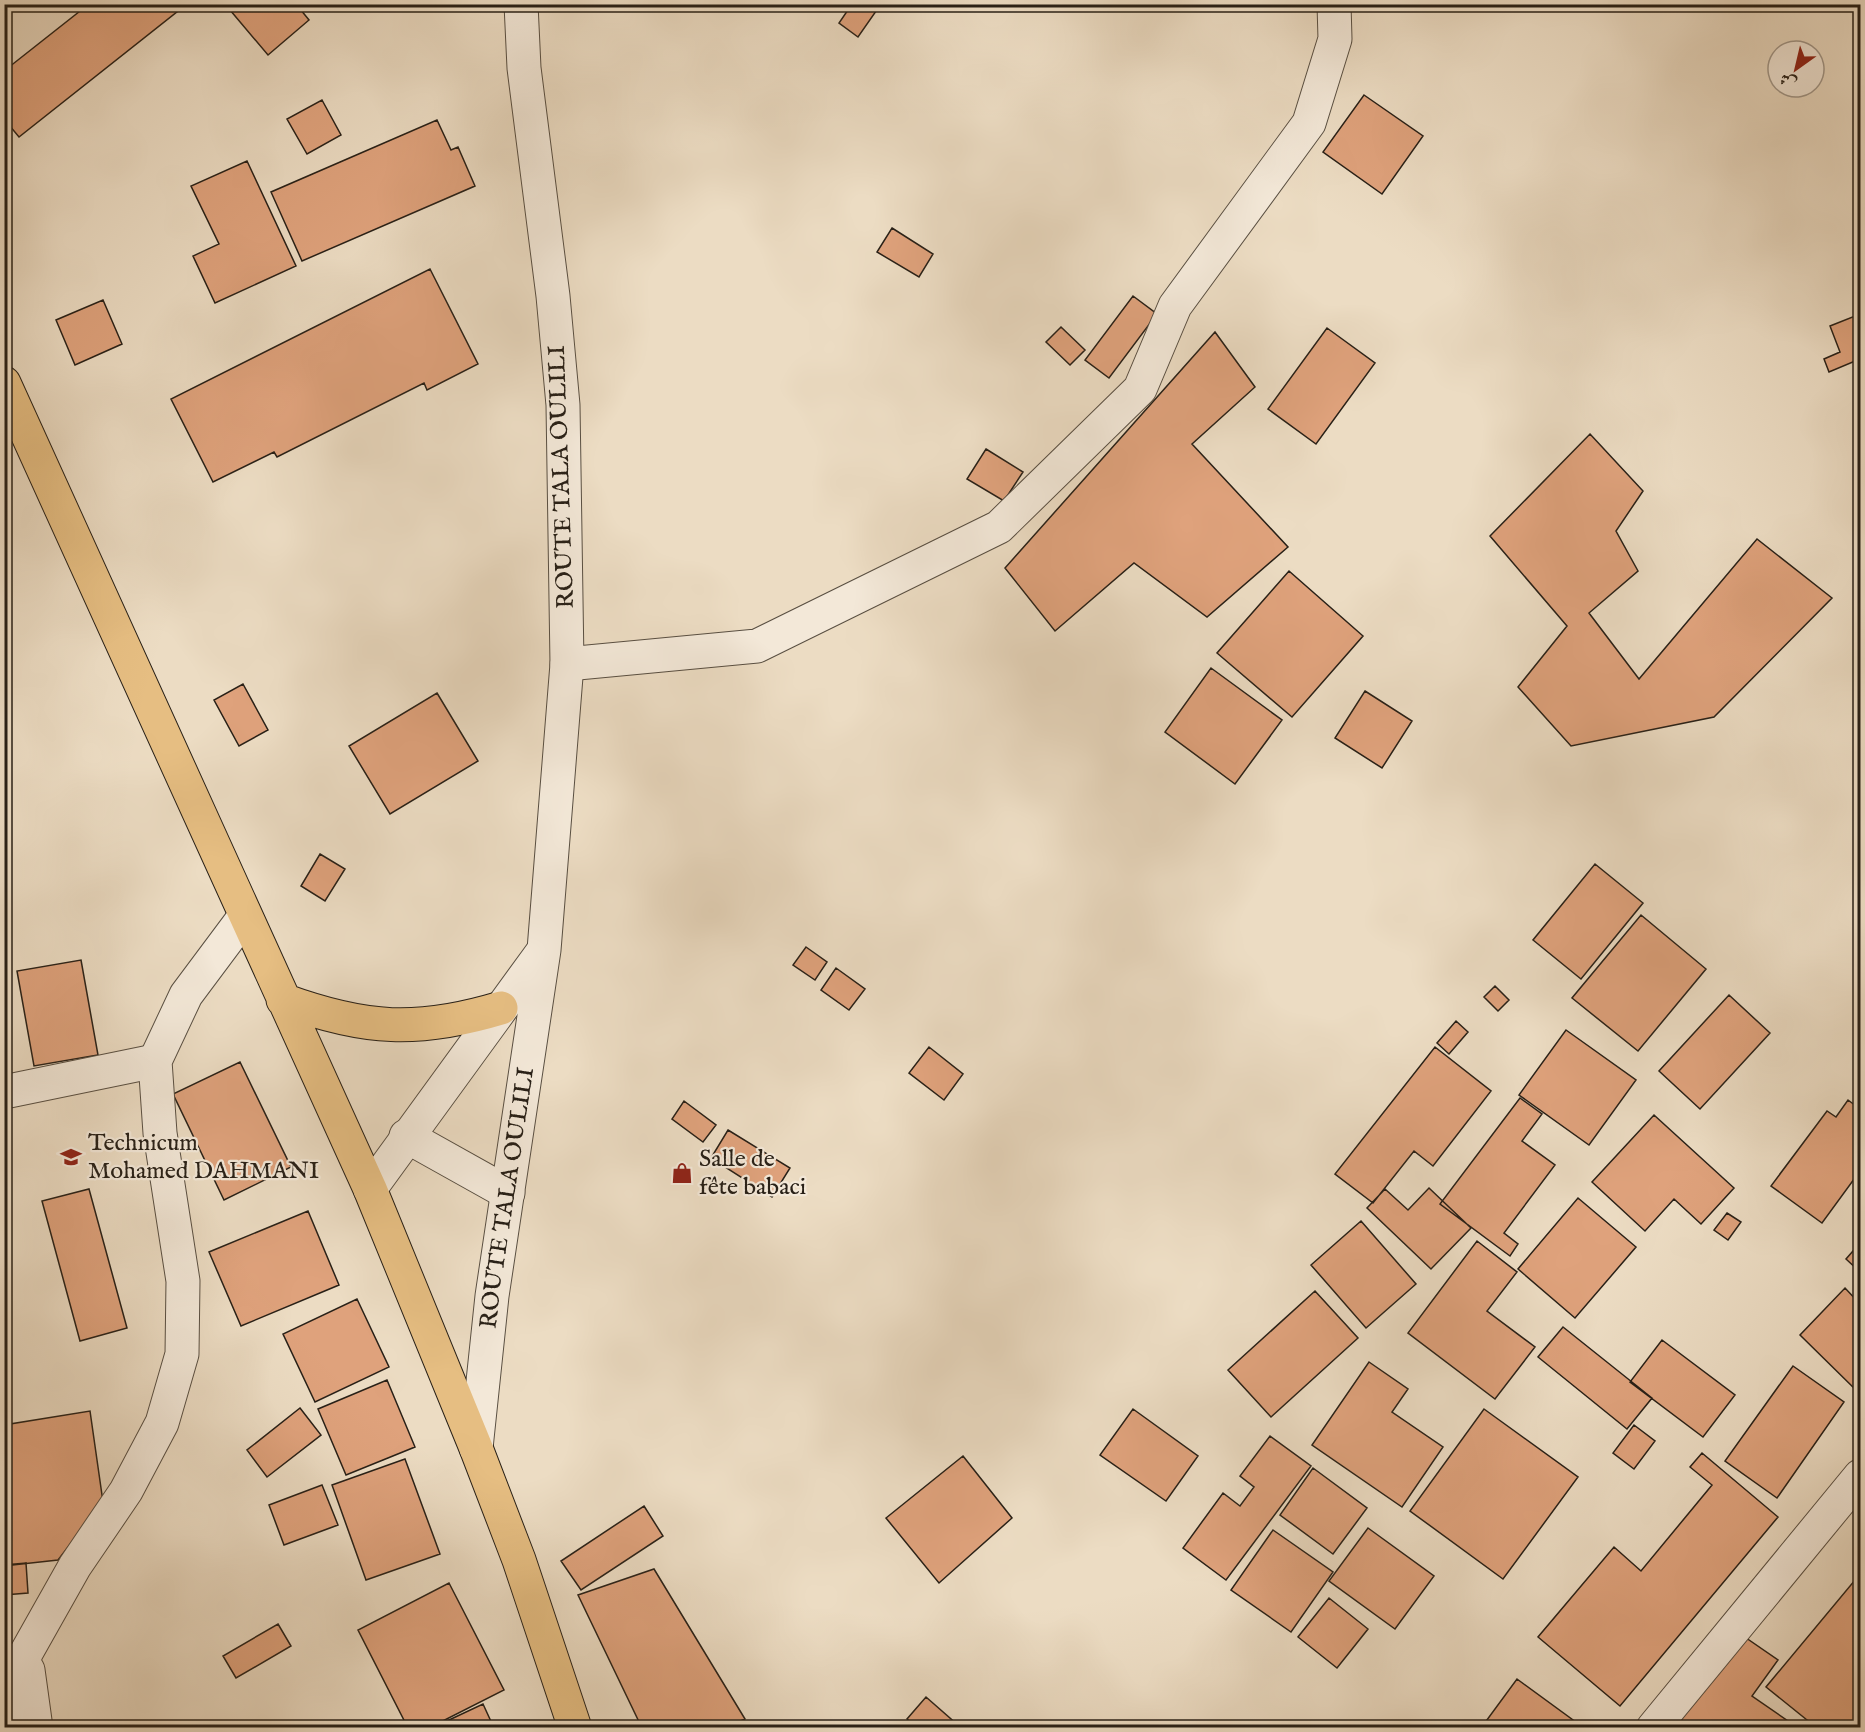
<svg xmlns="http://www.w3.org/2000/svg" width="1865" height="1732" font-family="'IM FELL English',Amiri,serif">
<rect width="100%" height="100%" fill="#ecdcc3"/>
<filter id="stains"><feTurbulence type="fractalNoise" baseFrequency=".00333" numOctaves="4"/><feColorMatrix values="0 0 0 0 .2 0 0 0 0 .09 0 0 0 0 .02 0 0 0 .5 -.17"/></filter>
<radialGradient id="worn" r=".72"><stop offset=".6" stop-color="#630" stop-opacity="0"/><stop offset="1" stop-color="#630" stop-opacity=".3"/></radialGradient>
<path fill="#dfa27c" stroke="#282017" stroke-width="1.5" d="M 89,4 L 173,4 L 178,11 L 19,137 L 4,119 L 4,71 Z
M 236,4 L 296,4 L 309,20 L 268,55 L 230,10 Z
M 852,4 L 881,4 L 858,37 L 839,23 Z
M 1364,95 L 1423,136 L 1382,194 L 1323,152 Z
M 322,100 L 341,135 L 307,154 L 287,119 Z
M 437,120 L 451,150 L 458,147 L 475,186 L 302,261 L 271,192 Z
M 247,161 L 296,266 L 215,303 L 193,256 L 219,244 L 191,186 Z
M 892,228 L 933,254 L 919,277 L 877,252 Z
M 430,269 L 478,364 L 427,390 L 424,383 L 277,457 L 274,452 L 213,482 L 171,399 Z
M 1133,296 L 1157,314 L 1109,378 L 1085,360 Z
M 103,300 L 122,344 L 75,365 L 56,320 Z
M 1860,314 L 1860,336 L 1856,338 L 1860,350 L 1860,359 L 1829,372 L 1824,359 L 1840,352 L 1830,326 Z
M 1061,327 L 1085,350 L 1070,365 L 1046,342 Z
M 1327,328 L 1375,363 L 1316,444 L 1268,409 Z
M 1215,332 L 1255,387 L 1192,444 L 1288,547 L 1207,617 L 1134,563 L 1055,631 L 1005,568 Z
M 1590,434 L 1643,491 L 1616,531 L 1638,571 L 1589,613 L 1639,679 L 1757,539 L 1832,598 L 1714,717 L 1571,746 L 1518,687 L 1567,626 L 1490,536 Z
M 986,449 L 1023,472 L 1004,501 L 967,479 Z
M 1289,571 L 1363,636 L 1292,717 L 1217,653 Z
M 1211,668 L 1282,720 L 1235,784 L 1165,732 Z
M 243,684 L 268,730 L 239,746 L 214,700 Z
M 1365,691 L 1412,721 L 1382,768 L 1335,738 Z
M 437,693 L 478,761 L 390,814 L 349,746 Z
M 320,854 L 345,869 L 325,901 L 301,886 Z
M 1595,864 L 1643,903 L 1581,979 L 1533,940 Z
M 1641,915 L 1706,969 L 1638,1051 L 1572,998 Z
M 806,947 L 827,962 L 815,980 L 793,965 Z
M 81,960 L 98,1055 L 34,1066 L 17,971 Z
M 836,968 L 865,989 L 849,1010 L 821,990 Z
M 1495,986 L 1509,1000 L 1498,1011 L 1484,997 Z
M 1729,995 L 1770,1033 L 1700,1109 L 1659,1071 Z
M 1456,1021 L 1468,1032 L 1449,1054 L 1437,1043 Z
M 1566,1030 L 1636,1080 L 1589,1145 L 1519,1095 Z
M 929,1047 L 963,1074 L 944,1100 L 909,1073 Z
M 1435,1047 L 1491,1091 L 1433,1166 L 1414,1151 L 1373,1203 L 1335,1174 Z
M 240,1062 L 291,1167 L 224,1200 L 173,1094 Z
M 1520,1098 L 1542,1114 L 1522,1141 L 1555,1165 L 1504,1233 L 1518,1244 L 1510,1256 L 1440,1204 Z
M 1848,1100 L 1860,1109 L 1860,1171 L 1822,1223 L 1771,1186 L 1827,1111 L 1836,1117 Z
M 684,1101 L 716,1125 L 703,1142 L 672,1119 Z
M 1654,1115 L 1734,1188 L 1701,1224 L 1674,1199 L 1645,1231 L 1592,1182 Z
M 728,1130 L 790,1168 L 772,1197 L 711,1158 Z
M 1429,1188 L 1471,1228 L 1431,1269 L 1367,1208 L 1385,1189 L 1408,1210 Z
M 89,1189 L 127,1328 L 80,1341 L 42,1201 Z
M 1578,1198 L 1636,1247 L 1575,1318 L 1518,1269 Z
M 308,1211 L 339,1285 L 241,1326 L 209,1252 Z
M 1727,1213 L 1741,1222 L 1728,1240 L 1714,1230 Z
M 1361,1221 L 1416,1284 L 1366,1328 L 1311,1265 Z
M 1477,1241 L 1517,1272 L 1487,1311 L 1535,1347 L 1495,1399 L 1408,1333 Z
M 1860,1243 L 1860,1272 L 1846,1259 Z
M 1845,1288 L 1860,1304 L 1860,1394 L 1800,1335 Z
M 1315,1291 L 1358,1338 L 1271,1417 L 1228,1370 Z
M 357,1299 L 389,1367 L 315,1402 L 283,1334 Z
M 1563,1327 L 1652,1398 L 1627,1429 L 1538,1357 Z
M 1662,1340 L 1735,1395 L 1703,1437 L 1630,1382 Z
M 1369,1362 L 1408,1389 L 1392,1412 L 1443,1447 L 1402,1507 L 1312,1445 Z
M 1793,1366 L 1844,1402 L 1777,1498 L 1725,1461 Z
M 387,1380 L 415,1447 L 346,1475 L 318,1409 Z
M 300,1408 L 321,1435 L 267,1477 L 247,1450 Z
M 1133,1409 L 1198,1456 L 1166,1501 L 1100,1455 Z
M 1484,1409 L 1578,1477 L 1503,1579 L 1410,1511 Z
M 90,1411 L 103,1502 L 58,1560 L 4,1566 L 4,1425 Z
M 1634,1425 L 1655,1441 L 1634,1469 L 1613,1453 Z
M 1270,1436 L 1311,1466 L 1226,1580 L 1183,1548 L 1223,1493 L 1240,1506 L 1254,1487 L 1240,1476 Z
M 1702,1453 L 1778,1517 L 1620,1706 L 1538,1637 L 1614,1547 L 1641,1571 L 1712,1485 L 1690,1467 Z
M 963,1456 L 1012,1518 L 939,1583 L 886,1518 Z
M 405,1459 L 440,1554 L 366,1580 L 332,1485 Z
M 1313,1468 L 1367,1508 L 1333,1554 L 1280,1515 Z
M 322,1485 L 338,1525 L 284,1545 L 269,1505 Z
M 644,1506 L 663,1536 L 581,1590 L 561,1561 Z
M 1368,1528 L 1434,1576 L 1395,1629 L 1329,1581 Z
M 1273,1530 L 1333,1572 L 1291,1632 L 1231,1590 Z
M 26,1563 L 28,1593 L 4,1595 L 4,1565 Z
M 654,1569 L 745,1719 L 725,1728 L 642,1728 L 578,1595 Z
M 1860,1574 L 1860,1728 L 1817,1728 L 1766,1687 Z
M 449,1583 L 504,1690 L 429,1728 L 408,1728 L 358,1630 Z
M 1329,1598 L 1368,1629 L 1337,1668 L 1298,1637 Z
M 278,1624 L 291,1646 L 236,1678 L 223,1656 Z
M 1736,1631 L 1778,1660 L 1752,1696 L 1788,1721 L 1784,1728 L 1687,1728 L 1674,1718 Z
M 1517,1679 L 1584,1728 L 1481,1728 Z
M 926,1697 L 959,1726 L 958,1728 L 917,1728 L 907,1719 Z
M 483,1704 L 494,1728 L 432,1728 Z"/>
<g fill="none" stroke-linecap="round" stroke-linejoin="round">
<defs>
<g id="minor">
<path d="M 567,664 L 757,646 L 999,527 L 1140,389 L 1175,306 L 1309,123 L 1335,39 L 1334,4"/>
<path d="M 4,1092 L 155,1061"/>
<path d="M 406,1136 L 508,1193"/>
<path d="M 370,1189 L 541,954"/>
<path id="s1" d="M 476,1448 L 492,1296 L 544,950 L 567,664 L 563,405 L 553,296 L 524,68 L 521,4"/>
<path d="M 28,1670 L 36,1728"/>
<path d="M 6,1728 L 26,1653 L 75,1566 L 126,1491 L 162,1423 L 182,1354 L 183,1281 L 160,1133 L 155,1061 L 186,995 L 245,916"/>
<path d="M 1653,1728 L 1860,1476"/>
</g>
<path id="major" d="M 4,383 L 370,1189 L 476,1448 L 519,1560 L 575,1728
M 283,1000 C 365,1030 418,1033 501,1008"/>
</defs>
<use href="#minor" stroke="#594f42" stroke-width="35"/>
<use href="#major" stroke="#282017" stroke-width="35"/>
<use href="#minor" stroke="#f3e8d8" stroke-width="33"/>
<use href="#major" stroke="#e6be82" stroke-width="33"/>
</g>
<defs>
<symbol id="school-bare" viewBox="-9 -9 18 18"><path d="M0-5L7-2L0 1L-7-2ZM-4 1L0 2.5L4 1V4Q0 6-4 4Z" fill="#8f2418" stroke="#f3e8d8" stroke-width="2.5" paint-order="stroke"/></symbol>
<symbol id="shop-bare" viewBox="-9 -9 18 18"><path d="M-5-2.5h2.3a2.7 3.5 0 0 1 5.4 0H5L5.5 6h-11ZM-1.5-2.5h3a1.5 2.3 0 0 0-3 0Z" fill="#8f2418" stroke="#f3e8d8" stroke-width="2.5" paint-order="stroke"/></symbol>
</defs>
<g fill-rule="evenodd">
<use href="#school-bare" x="56" y="1142" width="30" height="30"/>
<use href="#shop-bare" x="667" y="1158" width="30" height="30"/>
</g>
<g text-anchor="middle" dominant-baseline="central" stroke-width="4.5" stroke-linejoin="round" paint-order="stroke">
<g font-size="24" fill="#282017" stroke="#f3e8d8">
<text transform="translate(562 477) rotate(-92)">ROUTE TALA OULILI</text>
<text stroke="none"><textPath href="#s1" startOffset="252">ROUTE TALA OULILI</textPath></text>
</g>
<g font-size="24" fill="#282017" stroke="#f3e8d8" text-anchor="start">
<text x="88" y="1143">Technicum<tspan x="88" dy="28">Mohamed DAHMANI</tspan></text>
<text x="699" y="1159">Salle de<tspan x="699" dy="28">fête babaci</tspan></text>
</g>
</g>
<rect width="1865" height="1732" fill="none" stroke="#ecdcc3" stroke-width="24"/>
<rect x="6" y="6" width="1853" height="1720" fill="none" stroke="#282017" stroke-width="3"/>
<rect x="12" y="12" width="1841" height="1708" fill="none" stroke="#282017" stroke-width="1.5"/>
<g transform="translate(1796 69) rotate(214)"><circle r="28" fill="#f3e8d8" stroke="#a2988b" stroke-width="1.5"/>
<path d="M0-4.5L10 22L0 15L-10 22Z" fill="#8f2418"/>
<text y="-9" font-size="16" font-weight="bold" text-anchor="middle" fill="#282017">ش</text>
</g>
<rect width="100%" height="100%" filter="url(#stains)"/>
<rect width="100%" height="100%" fill="url(#worn)"/>
</svg>
